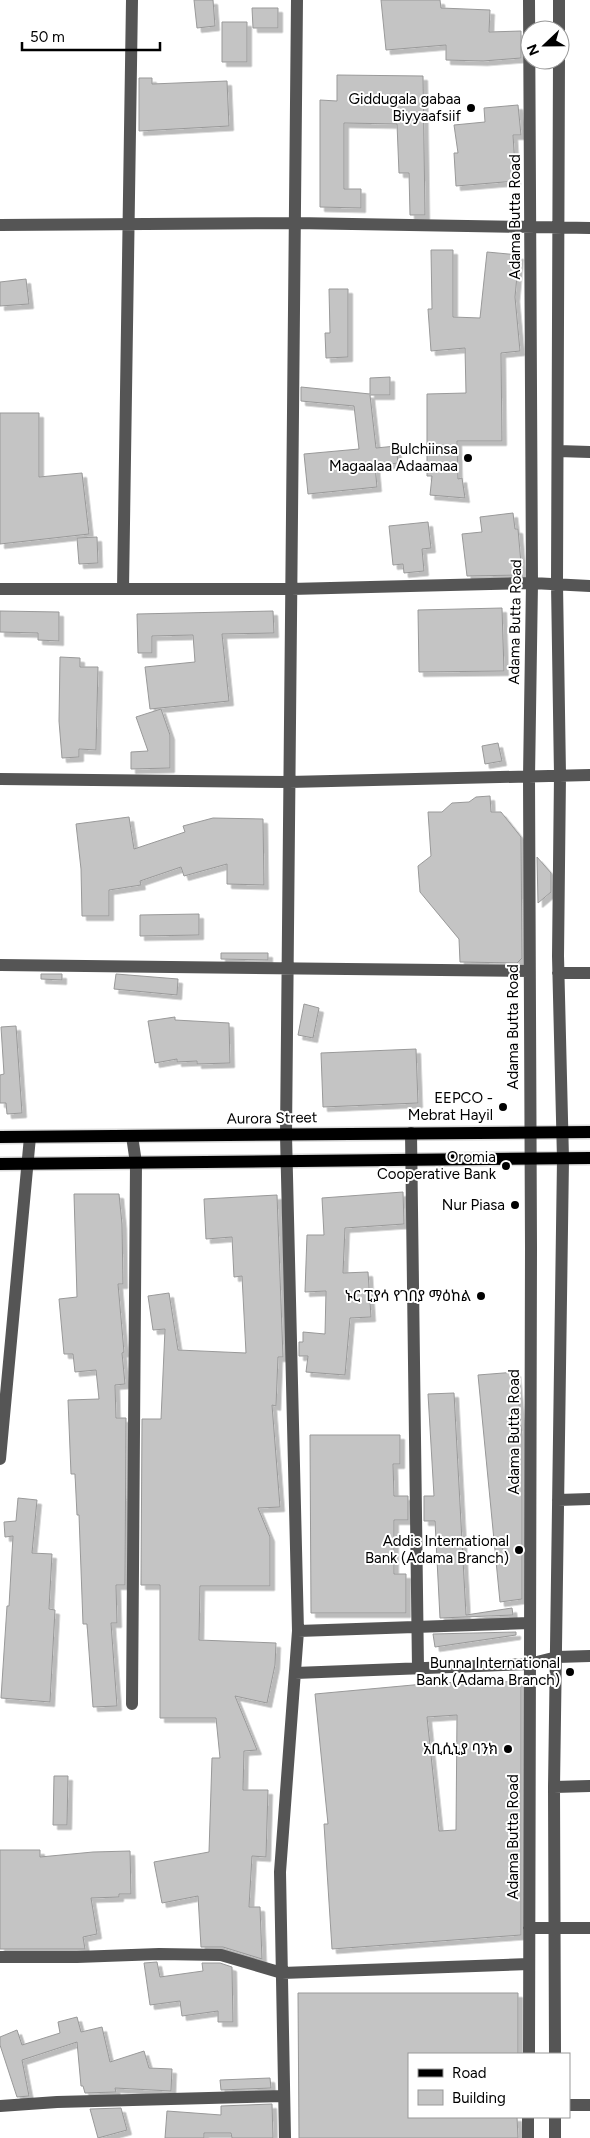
<svg xmlns="http://www.w3.org/2000/svg" width="590" height="2138" font-family="Figtree,'Noto Sans Ethiopic',sans-serif">
<defs>
<filter id="shadow"><feDropShadow dx="4.5" dy="4.5" stdDeviation="0" flood-color="#0004"/></filter>
</defs>
<rect width="100%" height="100%" fill="#fff"/>
<path fill="#c4c4c4" stroke="#999" fill-rule="evenodd" filter="url(#shadow)" d="M 194,0 L 213,0 L 215,26 L 197,28 Z
M 381,0 L 440,0 L 441,8 L 490,10 L 489,32 L 521,31 L 521,58 L 483,61 L 446,60 L 446,45 L 386,50 Z
M 252,8 L 278,8 L 278,28 L 253,28 Z
M 222,22 L 247,22 L 247,62 L 222,62 Z
M 337,75 L 423,76 L 425,215 L 410,215 L 409,173 L 399,173 L 397,124 L 344,123 L 344,189 L 361,189 L 361,208 L 320,207 L 320,100 L 337,101 Z
M 139,78 L 152,78 L 152,84 L 227,81 L 229,126 L 139,131 Z
M 518,105 L 521,135 L 513,135 L 516,181 L 456,186 L 454,153 L 458,153 L 454,125 L 485,122 L 484,108 Z
M 431,250 L 453,250 L 453,317 L 480,318 L 487,252 L 519,255 L 515,297 L 520,351 L 501,353 L 502,441 L 457,441 L 458,479 L 462,478 L 465,498 L 430,495 L 432,476 L 427,476 L 427,394 L 466,393 L 465,348 L 431,351 L 428,309 L 432,309 Z
M 26,279 L 29,304 L 0,306 L 0,282 Z
M 329,289 L 348,289 L 348,357 L 326,358 L 325,333 L 330,333 Z
M 390,377 L 390,395 L 370,395 L 376,448 L 396,446 L 398,463 L 375,466 L 377,487 L 308,494 L 304,454 L 359,449 L 354,406 L 301,401 L 301,387 L 370,394 L 370,378 Z
M 0,413 L 39,413 L 39,477 L 82,473 L 89,534 L 0,544 Z
M 513,513 L 515,529 L 518,529 L 522,575 L 467,576 L 462,534 L 482,532 L 480,517 Z
M 428,522 L 431,548 L 422,549 L 424,571 L 404,573 L 403,564 L 393,565 L 389,526 Z
M 97,537 L 98,563 L 79,564 L 77,538 Z
M 502,608 L 504,671 L 419,672 L 418,610 Z
M 0,611 L 59,612 L 59,641 L 38,640 L 38,633 L 0,632 Z
M 273,611 L 274,633 L 222,634 L 229,701 L 150,709 L 145,667 L 195,662 L 193,635 L 152,636 L 152,653 L 138,653 L 137,614 Z
M 60,657 L 80,658 L 80,667 L 98,667 L 96,750 L 79,749 L 79,757 L 62,758 L 59,721 Z
M 161,709 L 170,735 L 170,768 L 131,769 L 131,752 L 148,751 L 136,717 Z
M 498,743 L 502,761 L 485,764 L 482,746 Z
M 490,796 L 491,812 L 501,812 L 521,837 L 522,958 L 517,963 L 460,962 L 459,939 L 420,892 L 418,866 L 431,856 L 428,812 L 442,812 L 452,803 L 469,802 L 476,797 Z
M 129,817 L 134,849 L 185,832 L 183,826 L 213,818 L 263,819 L 264,885 L 227,884 L 227,864 L 184,876 L 181,867 L 140,881 L 141,885 L 109,890 L 109,916 L 82,916 L 81,869 L 76,824 Z
M 537,857 L 551,873 L 551,892 L 538,903 Z
M 199,914 L 199,935 L 140,936 L 140,915 Z
M 221,953 L 268,953 L 268,960 L 221,959 Z
M 41,974 L 62,974 L 62,980 L 41,979 Z
M 116,974 L 178,979 L 177,995 L 114,989 Z
M 304,1004 L 319,1008 L 313,1038 L 298,1035 Z
M 175,1017 L 175,1020 L 229,1023 L 230,1063 L 197,1064 L 197,1061 L 177,1062 L 177,1059 L 155,1063 L 148,1021 Z
M 16,1026 L 22,1113 L 7,1114 L 6,1103 L 0,1103 L 0,1075 L 4,1074 L 1,1027 Z
M 416,1049 L 418,1103 L 323,1107 L 321,1053 Z
M 403,1192 L 404,1224 L 345,1228 L 343,1273 L 368,1272 L 371,1317 L 350,1318 L 345,1375 L 306,1372 L 308,1356 L 299,1356 L 299,1342 L 303,1342 L 303,1332 L 325,1334 L 326,1291 L 305,1292 L 307,1235 L 324,1235 L 322,1198 Z
M 74,1194 L 119,1194 L 122,1224 L 123,1284 L 118,1284 L 124,1352 L 122,1353 L 125,1384 L 115,1385 L 116,1418 L 126,1418 L 125,1585 L 116,1585 L 117,1623 L 111,1623 L 117,1706 L 93,1707 L 87,1624 L 83,1624 L 79,1515 L 77,1515 L 75,1474 L 71,1474 L 68,1400 L 99,1399 L 96,1370 L 75,1372 L 73,1354 L 64,1354 L 59,1299 L 77,1297 Z
M 277,1195 L 283,1357 L 278,1357 L 276,1406 L 272,1405 L 280,1507 L 258,1508 L 270,1537 L 270,1586 L 200,1586 L 199,1640 L 276,1643 L 275,1665 L 267,1703 L 235,1696 L 257,1750 L 244,1751 L 243,1790 L 268,1790 L 266,1857 L 252,1856 L 249,1907 L 260,1907 L 262,1959 L 223,1947 L 201,1947 L 198,1896 L 162,1903 L 154,1862 L 209,1852 L 212,1758 L 220,1758 L 216,1718 L 160,1718 L 160,1585 L 141,1585 L 142,1419 L 161,1419 L 165,1329 L 153,1330 L 148,1296 L 169,1293 L 178,1350 L 246,1353 L 242,1276 L 234,1277 L 232,1237 L 206,1239 L 204,1199 Z
M 516,1372 L 522,1436 L 522,1599 L 500,1602 L 478,1375 Z
M 454,1393 L 466,1615 L 512,1608 L 513,1615 L 440,1618 L 435,1521 L 424,1521 L 424,1496 L 434,1496 L 428,1394 Z
M 310,1435 L 400,1435 L 400,1464 L 393,1464 L 394,1496 L 408,1496 L 408,1520 L 394,1520 L 394,1574 L 406,1574 L 406,1613 L 311,1613 Z
M 18,1498 L 37,1500 L 32,1553 L 52,1554 L 49,1609 L 55,1610 L 50,1702 L 1,1698 L 7,1606 L 9,1606 L 13,1536 L 5,1537 L 4,1522 L 16,1521 Z
M 516,1632 L 516,1635 L 435,1647 L 433,1634 Z
M 484,1681 L 484,1683 L 521,1681 L 521,1935 L 332,1949 L 324,1824 L 328,1824 L 315,1694 L 424,1684 ZM 457,1715 L 456,1830 L 439,1831 L 427,1717 Z
M 54,1776 L 68,1776 L 67,1825 L 53,1825 Z
M 0,1850 L 40,1850 L 40,1857 L 93,1852 L 130,1851 L 131,1894 L 119,1894 L 119,1897 L 91,1898 L 97,1934 L 83,1937 L 85,1949 L 0,1949 Z
M 157,1962 L 160,1977 L 203,1971 L 202,1963 L 220,1963 L 232,1967 L 233,2022 L 218,2022 L 218,2011 L 182,2016 L 180,2001 L 150,2005 L 144,1963 Z
M 298,1993 L 518,1993 L 518,2054 L 409,2054 L 409,2117 L 517,2117 L 518,2138 L 299,2138 Z
M 77,2017 L 81,2032 L 102,2027 L 110,2062 L 144,2051 L 149,2068 L 172,2069 L 171,2091 L 115,2088 L 116,2092 L 85,2093 L 83,2086 L 81,2086 L 77,2042 L 22,2060 L 29,2096 L 17,2097 L 0,2045 L 0,2037 L 17,2030 L 22,2045 L 60,2033 L 58,2022 Z
M 270,2078 L 271,2088 L 221,2090 L 220,2080 Z
M 272,2104 L 273,2138 L 232,2138 L 231,2133 L 204,2133 L 204,2138 L 165,2138 L 167,2111 L 221,2115 L 221,2106 Z
M 121,2108 L 127,2130 L 98,2138 L 90,2109 Z"/>
<g fill="none" stroke-linecap="round" stroke-linejoin="round">
<defs>
<path id="major" d="M 0,1137 L 590,1132
M 0,1164 L 590,1158"/>
</defs>
<use href="#major" stroke="#dbdbdb" stroke-width="15"/>
<path stroke="#555" stroke-width="12" d="M 559,0 L 559,30
M 0,225 L 295,223 L 590,228
M 558,451 L 590,452
M 0,589 L 291,589 L 532,583 L 590,586
M 123,589 L 132,0
M 0,779 L 289,782 L 590,775
M 0,965 L 529,971
M 558,973 L 590,973
M 411,1133 L 418,1668
M 0,1459 L 30,1137
M 558,1500 L 590,1499
M 298,1631 L 529,1623
M 295,1673 L 529,1664 L 557,1657 L 590,1656
M 132,1704 L 136,1163 L 132,1136
M 554,1787 L 590,1786
M 529,1928 L 590,1928
M 0,1957 L 77,1957 L 159,1954 L 221,1955 L 282,1973 L 529,1964
M 529,2054 L 531,1248 L 529,777 L 532,583 L 529,0
M 555,2054 L 554,1787 L 563,1159 L 558,956 L 560,775 L 557,584 L 559,60
M 569,2105 L 590,2105
M 0,2106 L 57,2102 L 284,2096
M 285,2138 L 280,1872 L 298,1631 L 286,1135 L 297,0
M 528,2138 L 528,2117
M 555,2138 L 555,2117"/>
<use href="#major" stroke="#000" stroke-width="12"/>
</g>
<g fill="#000" stroke="#fff" stroke-width="2">
<circle cx="471" cy="108" r="5"/>
<circle cx="468" cy="458" r="5"/>
<circle cx="503" cy="1107" r="5"/>
<circle cx="506" cy="1166" r="5"/>
<circle cx="515" cy="1205" r="5"/>
<circle cx="481" cy="1296" r="5"/>
<circle cx="519" cy="1550" r="5"/>
<circle cx="570" cy="1672" r="5"/>
<circle cx="508" cy="1749" r="5"/>
</g>
<g text-anchor="middle" dominant-baseline="central" stroke-width="4" stroke-linejoin="round" paint-order="stroke">
<g font-size="15" fill="#000" stroke="#fff" text-anchor="end">
<text x="461" y="99">Giddugala gabaa<tspan x="461" dy="17">Biyyaafsiif</tspan></text>
<text x="458" y="449">Bulchiinsa<tspan x="458" dy="17">Magaalaa Adaamaa</tspan></text>
<text x="493" y="1098">EEPCO -<tspan x="493" dy="17">Mebrat Hayil</tspan></text>
<text x="496" y="1157">Oromia<tspan x="496" dy="17">Cooperative Bank</tspan></text>
<text x="505" y="1205">Nur Piasa</text>
<text x="471" y="1296">ኑር ፒያሳ የገበያ ማዕከል</text>
<text x="509" y="1541">Addis International<tspan x="509" dy="17">Bank (Adama Branch)</tspan></text>
<text x="560" y="1663">Bunna International<tspan x="560" dy="17">Bank (Adama Branch)</tspan></text>
<text x="498" y="1749">አቢሲኒያ ባንክ</text>
</g>
<g font-size="15" fill="#000" stroke="#fff">
<text transform="translate(515 217) rotate(-90)">Adama Butta Road</text>
<text transform="translate(515 622) rotate(-89)">Adama Butta Road</text>
<text transform="translate(513 1027) rotate(-90)">Adama Butta Road</text>
<text transform="translate(272 1118) rotate(-1)">Aurora Street</text>
<text transform="translate(514 1432) rotate(-90)">Adama Butta Road</text>
<text transform="translate(513 1837) rotate(-90)">Adama Butta Road</text>
</g>
</g>
<rect x="408" y="2053" width="162" height="65" fill="#ffffff" stroke="#999999"/>
<rect x="418" y="2069" width="25" height="8" fill="#000000" stroke="#999999"/>
<text x="452" y="2078" font-size="15" fill="#000000">Road</text>
<rect x="418" y="2090" width="25" height="15" fill="#c4c4c4" stroke="#999999"/>
<text x="452" y="2103" font-size="15" fill="#000000">Building</text>
<g transform="translate(545 45) rotate(248)"><circle r="24" fill="#ffffff" stroke="#999999"/>
<path d="M0-4L9 19L0 12L-9 19Z" fill="#000000"/>
<text y="-8" font-size="14" font-weight="bold" text-anchor="middle" fill="#000000">N</text>
</g>
<path d="M22 42v8h138v-8" fill="none" stroke="#000000" stroke-width="2.5"/>
<text x="30" y="42" font-size="15" fill="#000000" stroke="#ffffff" stroke-width="4" paint-order="stroke">50 m</text>
</svg>
